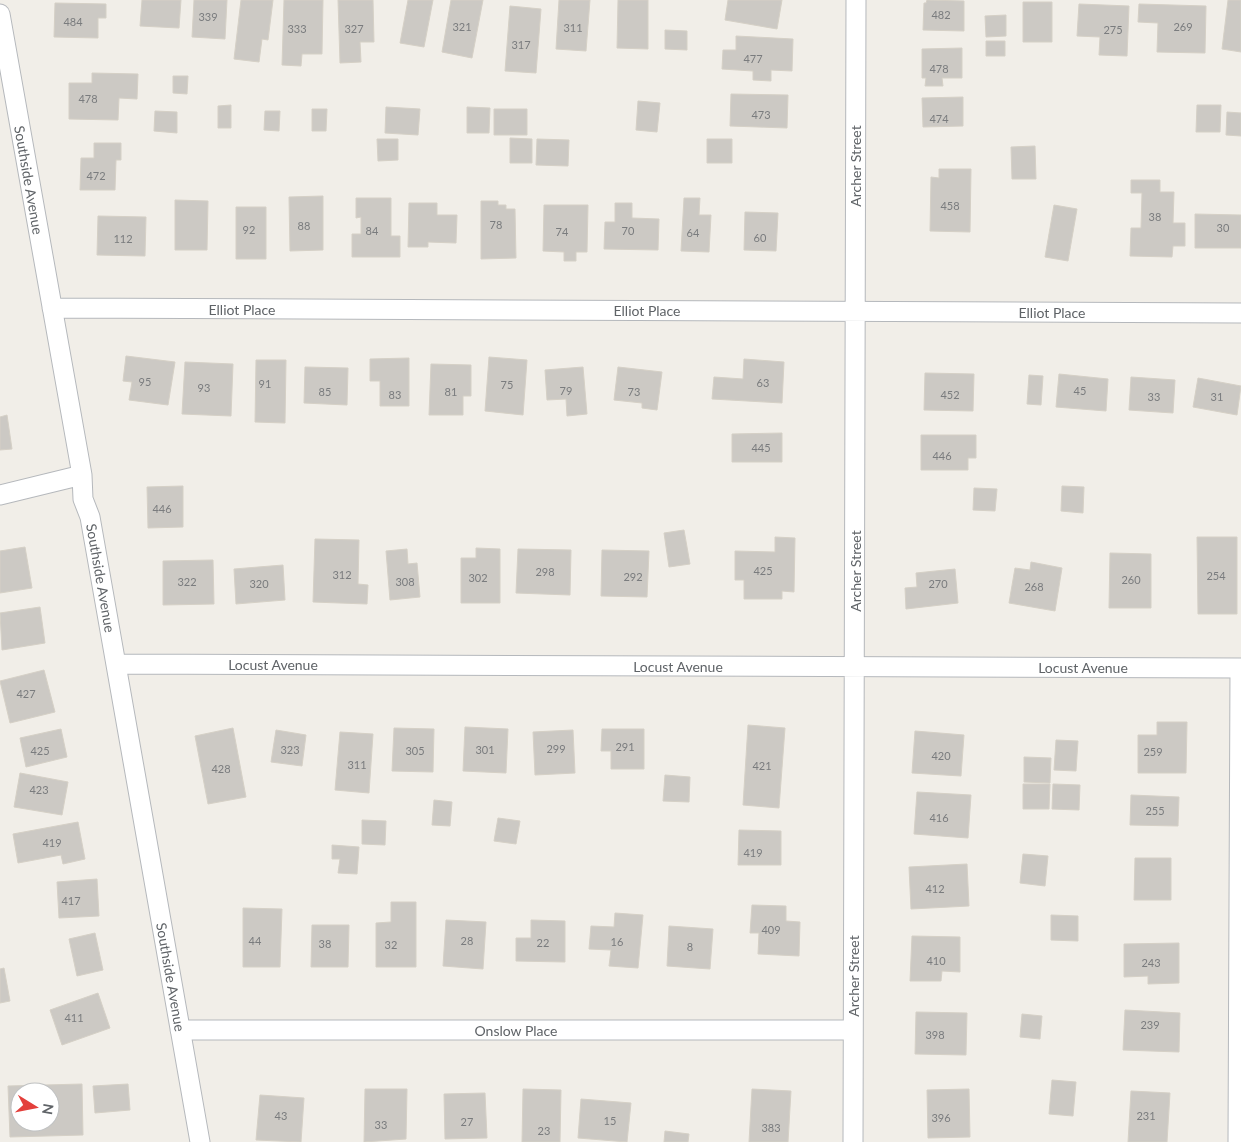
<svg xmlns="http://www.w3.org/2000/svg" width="1241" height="1142" font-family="Lato,sans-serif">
<rect width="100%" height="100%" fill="#f1eee8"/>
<path fill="#ccc9c4" stroke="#d5d0c6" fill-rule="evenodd" d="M 142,0 L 181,0 L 179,28 L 140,26 Z
M 194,0 L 227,0 L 225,39 L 192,37 Z
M 241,0 L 273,0 L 268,40 L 262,39 L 259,62 L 234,59 Z
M 284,0 L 323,0 L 322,54 L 302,54 L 301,66 L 282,65 Z
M 338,0 L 373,0 L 374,42 L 360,42 L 361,62 L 340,63 Z
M 408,0 L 433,0 L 424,47 L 400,43 Z
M 451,0 L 483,0 L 472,58 L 442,52 Z
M 559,0 L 590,0 L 586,51 L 556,49 Z
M 618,0 L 648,0 L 648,49 L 617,48 Z
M 728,0 L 782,0 L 777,29 L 725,20 Z
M 927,0 L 964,1 L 964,31 L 923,30 L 924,3 L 926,3 Z
M 1228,0 L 1241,0 L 1241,52 L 1222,49 Z
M 1023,2 L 1052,2 L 1052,42 L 1023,42 Z
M 55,3 L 106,4 L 106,18 L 98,18 L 98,38 L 54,37 Z
M 1079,4 L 1129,6 L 1127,56 L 1099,55 L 1100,37 L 1077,36 Z
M 1139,4 L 1206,6 L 1205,53 L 1157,52 L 1158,23 L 1138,22 Z
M 510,6 L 541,9 L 536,73 L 505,71 Z
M 1006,15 L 1006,36 L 986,37 L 985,16 Z
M 665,30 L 687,31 L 687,50 L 665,49 Z
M 736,36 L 793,39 L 792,71 L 771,70 L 771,81 L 753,80 L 753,71 L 722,69 L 723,50 L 736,50 Z
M 986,41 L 1005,41 L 1005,56 L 986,56 Z
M 962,48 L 962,78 L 942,78 L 943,86 L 925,86 L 926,78 L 922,78 L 922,49 Z
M 92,73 L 138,74 L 137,99 L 119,98 L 118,120 L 69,119 L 69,83 L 92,83 Z
M 173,76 L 188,76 L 187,94 L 173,93 Z
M 731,94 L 788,95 L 787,128 L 730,126 Z
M 963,97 L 963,126 L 923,127 L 922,98 Z
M 638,101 L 660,103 L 657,132 L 636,130 Z
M 231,105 L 231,128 L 218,128 L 218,106 Z
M 1197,105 L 1221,105 L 1220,132 L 1196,132 Z
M 386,107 L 420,109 L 418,135 L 385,133 Z
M 467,107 L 490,108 L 489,133 L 467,133 Z
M 312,109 L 327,109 L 326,131 L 312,131 Z
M 494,109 L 527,109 L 527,135 L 494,135 Z
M 155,111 L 177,112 L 177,133 L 154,131 Z
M 265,111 L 280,111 L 279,131 L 264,130 Z
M 1227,112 L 1241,113 L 1241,136 L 1226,135 Z
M 510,138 L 532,139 L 532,163 L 510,163 Z
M 377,139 L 398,139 L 398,160 L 378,161 Z
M 537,139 L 569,140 L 568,166 L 536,165 Z
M 707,139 L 732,139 L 732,163 L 707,163 Z
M 94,143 L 121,143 L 121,160 L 116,160 L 115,190 L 80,190 L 81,158 L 94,158 Z
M 1035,146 L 1036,179 L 1012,179 L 1011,147 Z
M 939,169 L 971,169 L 970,232 L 930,231 L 931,177 L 939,178 Z
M 1131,180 L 1160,180 L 1160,192 L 1174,192 L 1173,223 L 1185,223 L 1185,246 L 1173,246 L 1172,257 L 1130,256 L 1131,228 L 1141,228 L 1142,193 L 1131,193 Z
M 323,196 L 323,250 L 290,251 L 289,197 Z
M 356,198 L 391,198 L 391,236 L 400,236 L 400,257 L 352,257 L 352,234 L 361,234 L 361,217 L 356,218 Z
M 684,198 L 700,198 L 699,215 L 711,215 L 709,252 L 681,251 Z
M 175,200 L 208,201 L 207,250 L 175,250 Z
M 481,201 L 498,201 L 498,205 L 506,205 L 506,209 L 515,209 L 516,258 L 481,259 Z
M 409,203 L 437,203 L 437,215 L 457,215 L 456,243 L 428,242 L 428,247 L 408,247 Z
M 615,203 L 632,203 L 632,218 L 659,219 L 658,250 L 604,249 L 605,222 L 615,222 Z
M 544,205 L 588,205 L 587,252 L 576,252 L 576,261 L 564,261 L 564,252 L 543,251 Z
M 1054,205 L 1077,209 L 1068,261 L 1045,257 Z
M 236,207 L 266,207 L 266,259 L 236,259 Z
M 745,212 L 778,213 L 776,251 L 744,250 Z
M 1195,214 L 1241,215 L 1241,248 L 1195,248 Z
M 98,216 L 146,217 L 145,256 L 97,255 Z
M 126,356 L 175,362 L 168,405 L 129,400 L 132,382 L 123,381 Z
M 489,357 L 527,360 L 523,415 L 485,411 Z
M 409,358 L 409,406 L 380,406 L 380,381 L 370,381 L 370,359 Z
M 744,359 L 784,362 L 782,403 L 712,399 L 714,377 L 743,379 Z
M 256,360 L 286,360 L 285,423 L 255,422 Z
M 185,362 L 233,364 L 231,416 L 182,414 Z
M 431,364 L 471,365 L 471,396 L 463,396 L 463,415 L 429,415 Z
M 305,367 L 348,368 L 347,405 L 304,403 Z
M 583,367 L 587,414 L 567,416 L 566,399 L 547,400 L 545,370 Z
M 618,367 L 662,372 L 657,410 L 642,408 L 642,403 L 614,400 Z
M 925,373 L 974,374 L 973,411 L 924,410 Z
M 1059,374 L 1108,379 L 1106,411 L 1056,407 Z
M 1029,375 L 1043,376 L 1041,405 L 1027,404 Z
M 1131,377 L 1175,380 L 1173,413 L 1129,410 Z
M 1198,378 L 1241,386 L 1237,415 L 1193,407 Z
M 7,415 L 12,449 L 0,450 L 0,417 Z
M 782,433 L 782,462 L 732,462 L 732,434 Z
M 921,435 L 976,435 L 976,458 L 968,458 L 968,470 L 921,470 Z
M 183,486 L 183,527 L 148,528 L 147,487 Z
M 1062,486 L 1084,487 L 1083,513 L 1061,511 Z
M 974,488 L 997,489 L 995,511 L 973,510 Z
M 684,530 L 690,564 L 669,567 L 664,533 Z
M 775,537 L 795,538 L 794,592 L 782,591 L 782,599 L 744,599 L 744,580 L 735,580 L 735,551 L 775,552 Z
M 1197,537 L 1237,537 L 1237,614 L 1198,614 Z
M 315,539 L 359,540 L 358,584 L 368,585 L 367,604 L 313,602 Z
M 25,547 L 32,588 L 0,593 L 0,551 Z
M 476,548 L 500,549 L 500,603 L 461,603 L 461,558 L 476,558 Z
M 407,549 L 408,564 L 417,563 L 420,597 L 390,600 L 386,551 Z
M 518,549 L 571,550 L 570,595 L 516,593 Z
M 602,550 L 649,551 L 647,597 L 601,596 Z
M 1110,553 L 1151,554 L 1151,608 L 1109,608 Z
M 213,560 L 214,604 L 163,605 L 163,561 Z
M 1031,562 L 1062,568 L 1055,611 L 1009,603 L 1015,568 L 1030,570 Z
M 283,565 L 285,600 L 236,604 L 234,569 Z
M 955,569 L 958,603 L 906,609 L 905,588 L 917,587 L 916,573 Z
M 40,607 L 45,643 L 2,650 L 0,613 Z
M 44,670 L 55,712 L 10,723 L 0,681 Z
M 1157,722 L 1187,722 L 1186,773 L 1138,773 L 1138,735 L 1157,735 Z
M 748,725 L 785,728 L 779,808 L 743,805 Z
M 465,727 L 508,729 L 506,773 L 463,771 Z
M 233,728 L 246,797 L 208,804 L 195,736 Z
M 394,728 L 434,729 L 433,772 L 392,771 Z
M 61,729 L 67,757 L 26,767 L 20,738 Z
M 602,729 L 644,729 L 644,769 L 611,769 L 611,751 L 601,751 Z
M 276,730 L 306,735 L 302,766 L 271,762 Z
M 573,730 L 575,773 L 535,775 L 533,732 Z
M 915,731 L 964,735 L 961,776 L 912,773 Z
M 340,732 L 373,734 L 369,793 L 335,790 Z
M 1056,740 L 1078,741 L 1076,771 L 1054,770 Z
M 1024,757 L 1051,758 L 1050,783 L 1024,782 Z
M 20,773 L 68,782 L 62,815 L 14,807 Z
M 665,775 L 690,777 L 689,802 L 663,801 Z
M 1023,784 L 1050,784 L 1049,809 L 1023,809 Z
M 1053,784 L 1080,785 L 1079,810 L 1052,809 Z
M 917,792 L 971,795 L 968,838 L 914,834 Z
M 1131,795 L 1179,797 L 1178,826 L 1130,825 Z
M 434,800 L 452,802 L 450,826 L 432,825 Z
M 498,818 L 520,821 L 516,844 L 494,841 Z
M 362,820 L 386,821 L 385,845 L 362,844 Z
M 78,822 L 85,859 L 63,864 L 61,855 L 18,863 L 13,834 Z
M 739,830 L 781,831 L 781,865 L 738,865 Z
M 332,845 L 359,847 L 357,874 L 338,873 L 340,859 L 332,859 Z
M 1023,854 L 1048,856 L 1045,886 L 1020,883 Z
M 1135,858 L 1171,858 L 1171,900 L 1134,900 Z
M 967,864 L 969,906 L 911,909 L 909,867 Z
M 97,879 L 99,916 L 59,918 L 57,882 Z
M 391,902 L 416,902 L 416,967 L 376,967 L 376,923 L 391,922 Z
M 752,905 L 786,906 L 786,921 L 800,922 L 799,956 L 758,954 L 759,933 L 750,933 Z
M 243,908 L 282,909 L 280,967 L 243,967 Z
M 615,913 L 643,915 L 638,968 L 609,966 L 611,950 L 589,949 L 591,926 L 614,927 Z
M 1051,915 L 1078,916 L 1078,941 L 1051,940 Z
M 446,920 L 486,922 L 483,969 L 443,966 Z
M 531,920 L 565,921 L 565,962 L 516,961 L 516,938 L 531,938 Z
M 312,925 L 349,925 L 348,967 L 311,967 Z
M 669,926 L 713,929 L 710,969 L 667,966 Z
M 95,933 L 103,970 L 77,976 L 69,939 Z
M 912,936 L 960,937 L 960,972 L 942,971 L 941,981 L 910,981 Z
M 1179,943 L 1179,983 L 1148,984 L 1148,976 L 1124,977 L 1124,944 Z
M 4,968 L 10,1001 L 0,1003 L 0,969 Z
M 98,993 L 110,1028 L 62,1045 L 50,1010 Z
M 1125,1010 L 1180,1013 L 1179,1052 L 1123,1050 Z
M 916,1012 L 967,1013 L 966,1055 L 915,1054 Z
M 1022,1014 L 1042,1016 L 1040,1039 L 1020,1037 Z
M 1052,1080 L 1076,1082 L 1073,1116 L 1049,1114 Z
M 82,1084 L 83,1135 L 10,1137 L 8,1086 ZM 20,1092 L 50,1092 L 50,1122 L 20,1122 Z
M 128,1084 L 130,1110 L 95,1113 L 93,1086 Z
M 365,1089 L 407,1089 L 406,1139 L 364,1142 Z
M 523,1089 L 561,1090 L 560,1142 L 522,1142 Z
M 752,1089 L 791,1091 L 788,1142 L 749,1142 Z
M 969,1089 L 970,1137 L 928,1138 L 927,1090 Z
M 1131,1091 L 1170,1093 L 1167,1142 L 1128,1142 Z
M 485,1093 L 487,1138 L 445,1139 L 444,1094 Z
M 260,1095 L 304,1098 L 301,1142 L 256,1140 Z
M 581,1099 L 631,1103 L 627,1142 L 578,1138 Z
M 665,1131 L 689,1134 L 688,1142 L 664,1142 Z"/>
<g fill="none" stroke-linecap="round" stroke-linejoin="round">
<defs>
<path id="minor" d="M 0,14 L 82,475 L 83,499 L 90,517 L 200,1142
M 52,308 L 1241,313
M 0,495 L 82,475
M 116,664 L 1241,668
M 180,1030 L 852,1030
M 853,1142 L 856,0
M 1238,1142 L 1240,668"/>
</defs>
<use href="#minor" stroke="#b5b8bc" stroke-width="21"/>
<use href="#minor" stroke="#fff" stroke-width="19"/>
</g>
<g text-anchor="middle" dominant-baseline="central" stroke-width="4.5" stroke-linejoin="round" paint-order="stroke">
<g font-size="11" fill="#7a7c7e">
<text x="941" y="14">482</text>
<text x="208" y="16">339</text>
<text x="73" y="21">484</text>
<text x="462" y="26">321</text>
<text x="1183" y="26">269</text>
<text x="573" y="27">311</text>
<text x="297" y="28">333</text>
<text x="354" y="28">327</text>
<text x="1113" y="29">275</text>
<text x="521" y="44">317</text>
<text x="753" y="58">477</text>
<text x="939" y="68">478</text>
<text x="88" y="98">478</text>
<text x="761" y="114">473</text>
<text x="939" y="118">474</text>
<text x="96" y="175">472</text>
<text x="950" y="205">458</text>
<text x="1155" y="216">38</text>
<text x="496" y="224">78</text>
<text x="304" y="225">88</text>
<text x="1223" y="227">30</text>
<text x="249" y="229">92</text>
<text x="372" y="230">84</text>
<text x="628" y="230">70</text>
<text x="562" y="231">74</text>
<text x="693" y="232">64</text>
<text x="760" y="237">60</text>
<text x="123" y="238">112</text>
<text x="145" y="381">95</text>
<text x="763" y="382">63</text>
<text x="265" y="383">91</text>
<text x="507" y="384">75</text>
<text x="204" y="387">93</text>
<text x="566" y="390">79</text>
<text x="1080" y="390">45</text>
<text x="325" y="391">85</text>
<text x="451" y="391">81</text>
<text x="634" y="391">73</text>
<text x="395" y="394">83</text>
<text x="950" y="394">452</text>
<text x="1154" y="396">33</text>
<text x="1217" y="396">31</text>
<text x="761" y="447">445</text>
<text x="942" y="455">446</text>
<text x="162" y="508">446</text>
<text x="763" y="570">425</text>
<text x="545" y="571">298</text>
<text x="342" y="574">312</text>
<text x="1216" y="575">254</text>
<text x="633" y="576">292</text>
<text x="478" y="577">302</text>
<text x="1131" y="579">260</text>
<text x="187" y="581">322</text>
<text x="405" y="581">308</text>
<text x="259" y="583">320</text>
<text x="938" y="583">270</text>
<text x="1034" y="586">268</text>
<text x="26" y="693">427</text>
<text x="625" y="746">291</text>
<text x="556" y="748">299</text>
<text x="290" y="749">323</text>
<text x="485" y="749">301</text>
<text x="40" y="750">425</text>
<text x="415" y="750">305</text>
<text x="1153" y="751">259</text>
<text x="941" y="755">420</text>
<text x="357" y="764">311</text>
<text x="762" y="765">421</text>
<text x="221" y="768">428</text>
<text x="39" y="789">423</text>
<text x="1155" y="810">255</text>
<text x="939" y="817">416</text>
<text x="52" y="842">419</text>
<text x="753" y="852">419</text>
<text x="935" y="888">412</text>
<text x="71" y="900">417</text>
<text x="771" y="929">409</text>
<text x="255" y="940">44</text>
<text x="467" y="940">28</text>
<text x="617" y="941">16</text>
<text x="543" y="942">22</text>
<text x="325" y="943">38</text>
<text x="391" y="944">32</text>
<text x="690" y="946">8</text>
<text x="936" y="960">410</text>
<text x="1151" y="962">243</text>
<text x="74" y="1017">411</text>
<text x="1150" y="1024">239</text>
<text x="935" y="1034">398</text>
<text x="281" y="1115">43</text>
<text x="1146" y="1115">231</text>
<text x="941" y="1117">396</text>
<text x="610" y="1120">15</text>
<text x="467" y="1121">27</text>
<text x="381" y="1124">33</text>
<text x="771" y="1127">383</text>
<text x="544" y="1130">23</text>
</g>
<g font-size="14" fill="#5f6367" stroke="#fff">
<text transform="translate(855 166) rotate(-90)">Archer Street</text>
<text transform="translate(29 180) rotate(80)">Southside Avenue</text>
<text x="242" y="309">Elliot Place</text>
<text x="647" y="310">Elliot Place</text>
<text x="1052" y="312">Elliot Place</text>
<text transform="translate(855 571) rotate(-90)">Archer Street</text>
<text transform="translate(101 578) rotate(80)">Southside Avenue</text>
<text x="273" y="664">Locust Avenue</text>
<text x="678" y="666">Locust Avenue</text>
<text x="1083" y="667">Locust Avenue</text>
<text transform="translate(853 976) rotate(-90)">Archer Street</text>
<text transform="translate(171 977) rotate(80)">Southside Avenue</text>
<text x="516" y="1030">Onslow Place</text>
</g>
</g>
<g transform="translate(35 1107) rotate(100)"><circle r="24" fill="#ffffff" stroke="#bfc1c2"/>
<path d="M0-4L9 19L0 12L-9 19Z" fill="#e33f3b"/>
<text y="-8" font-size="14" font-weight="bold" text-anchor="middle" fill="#5f6367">N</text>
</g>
</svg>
